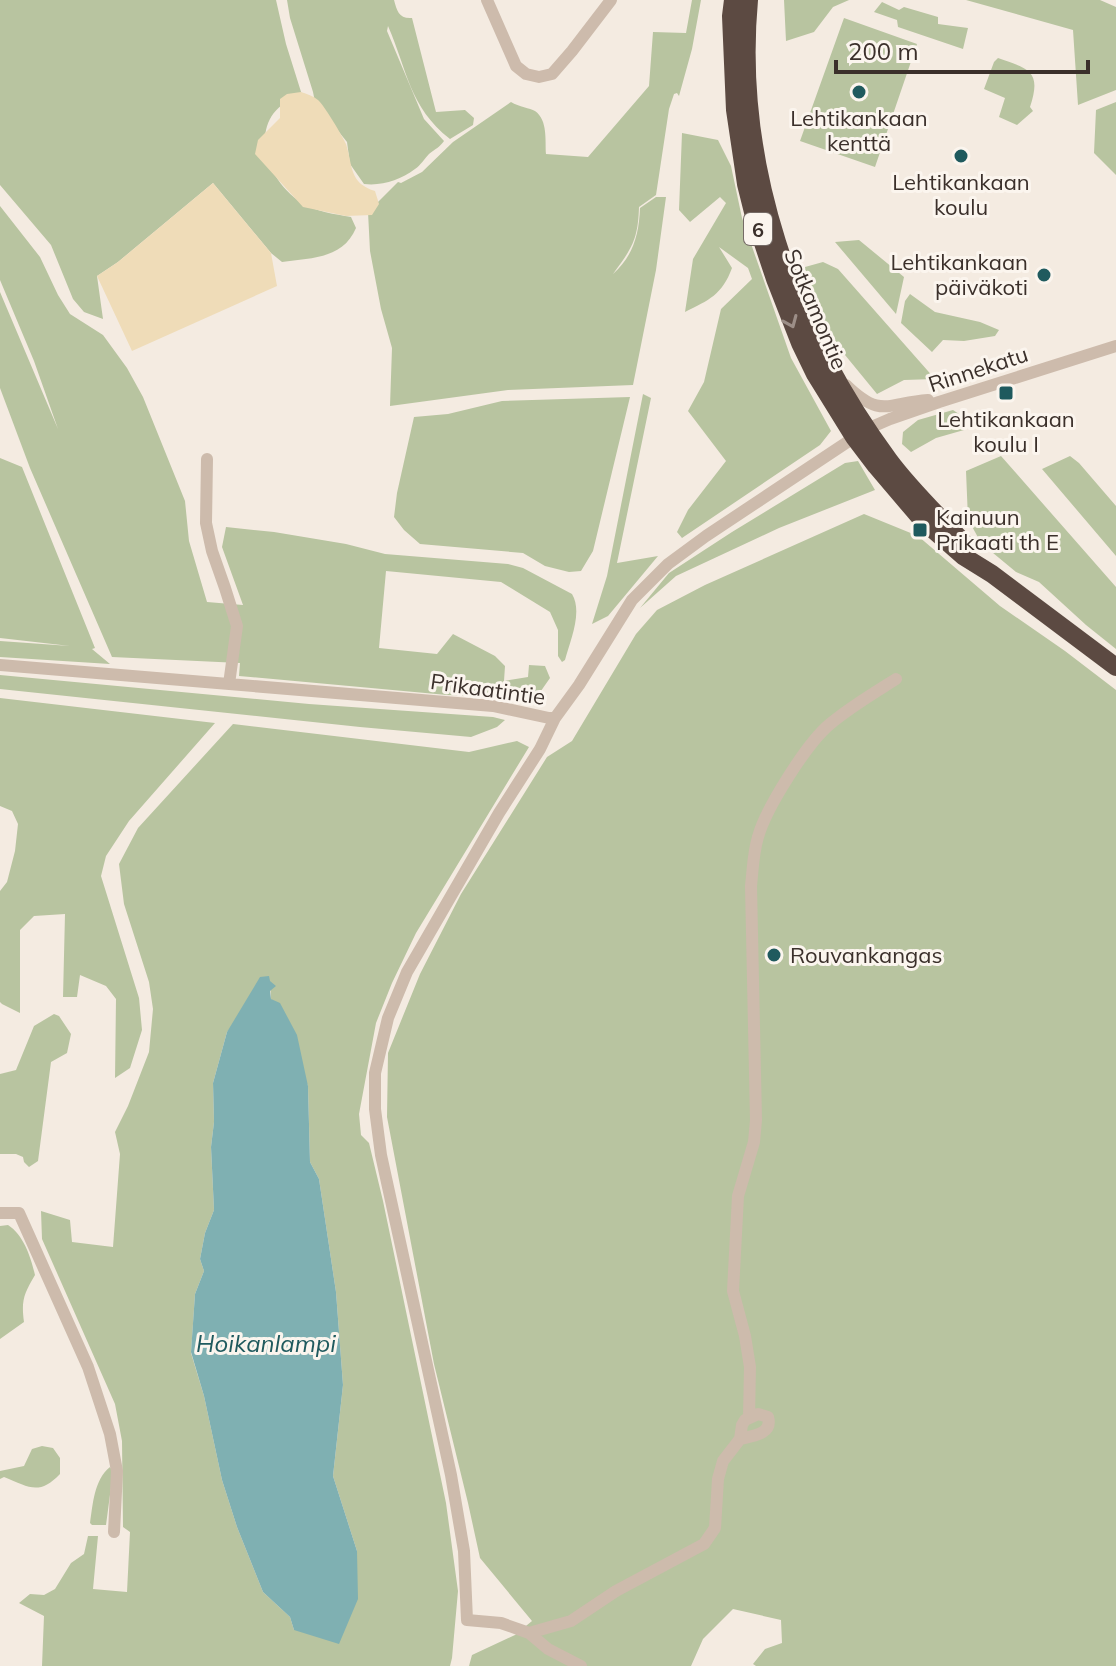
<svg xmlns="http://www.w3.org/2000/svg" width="1116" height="1666" font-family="Mulish,sans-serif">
<rect width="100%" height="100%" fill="#f4ebe1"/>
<path fill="#b8c4a0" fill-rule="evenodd" d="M 0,0 L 276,0 L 286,44 L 302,95 C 245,112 261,177 302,203 C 316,212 335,214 351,217 L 356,228 C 343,259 311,258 282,262 L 271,253 L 213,183 L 118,262 L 97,276 L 103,319 L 84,312 L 73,299 L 51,245 L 0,185 Z
M 287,0 L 394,0 C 397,11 399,19 412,18 L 436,112 L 465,110 L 474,118 L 473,125 L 450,139 C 409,107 407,69 388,26 L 387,31 L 424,119 L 444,141 C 440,147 435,149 429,154 C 424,159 421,165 415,169 C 400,180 383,186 364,184 L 350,164 L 347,142 L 315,102 L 313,92 L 290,18 Z
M 692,0 L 701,0 L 692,49 L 679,96 L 677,93 L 674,94 L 669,109 L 656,195 L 639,207 C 638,240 632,248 613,274 C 633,256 639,235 640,208 L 656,197 L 666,197 L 656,270 L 633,385 L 508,390 L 390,406 L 392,348 L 381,309 L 370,251 L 368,212 L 398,182 L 401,183 L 422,172 L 453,142 L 511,102 C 519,107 530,108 535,111 C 548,120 545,141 546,154 L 588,157 L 649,86 L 653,32 L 686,33 Z
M 784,0 L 849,0 L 833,7 L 814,32 L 786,41 Z
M 966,0 L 1100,0 L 1116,7 L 1116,90 L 1078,105 L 1073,30 Z
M 882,2 L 899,10 L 904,7 L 938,17 L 938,24 L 968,28 L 963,49 L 898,27 L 897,20 L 874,12 Z
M 844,18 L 917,44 L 875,167 L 800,141 Z
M 998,58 C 1029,69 1042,71 1030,107 L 1033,111 L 1017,125 L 999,117 L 1005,98 L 984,89 L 994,62 Z
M 1116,102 L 1116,175 L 1094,153 L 1096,110 Z
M 682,133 L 718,140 L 731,166 L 742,218 L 791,358 L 831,431 L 820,445 L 682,538 L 677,532 L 688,510 L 726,461 L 688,411 L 704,382 L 721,309 L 752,279 L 748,268 L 719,247 L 732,268 C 722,295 709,300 685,312 L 693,259 L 726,203 L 720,197 L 690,222 L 679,210 Z
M 0,206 L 40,257 L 58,295 L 70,314 L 103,335 L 127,368 L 143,397 L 185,501 L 189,541 L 207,602 L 243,605 L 222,547 L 226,527 L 274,532 L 346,544 L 385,554 L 508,564 L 523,568 L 572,594 C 583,612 570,641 565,660 L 562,662 L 558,656 L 558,630 L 550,612 L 501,582 L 386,571 L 379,648 L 437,654 L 453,634 L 495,656 L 505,666 L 504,681 L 528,677 L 529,665 L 545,666 L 550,678 L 536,698 L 447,695 L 239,676 L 240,663 L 112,657 L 30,468 L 0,388 L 0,292 L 58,429 L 34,361 L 0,280 Z
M 859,240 L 904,277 L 896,314 L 835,242 Z
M 823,262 L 838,269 L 935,379 L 904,380 L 877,394 L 836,344 L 806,291 L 805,267 Z
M 910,294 L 935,312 L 980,322 L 999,330 L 995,336 L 964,341 L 943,340 L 932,352 L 901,323 L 905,301 Z
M 643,394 L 651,398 L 617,563 L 658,556 L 608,616 L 592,624 L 607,576 Z
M 630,397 L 593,551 L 581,571 L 569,572 L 545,566 L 523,553 L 420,544 L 404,530 L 394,517 L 397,493 L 414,417 L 448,414 L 502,401 Z
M 953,410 L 965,418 L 964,430 L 936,438 L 911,452 L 902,444 L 903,432 L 918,420 Z
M 1001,456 L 1116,587 L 1116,649 L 1086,625 L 1039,582 L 1016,572 L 981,543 L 968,519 L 966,471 Z
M 1070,456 L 1079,463 L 1116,506 L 1116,556 L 1042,469 Z
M 0,458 L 22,467 L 95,648 L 92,649 L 110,664 L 0,657 L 0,641 L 70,646 L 0,638 Z
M 858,461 L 875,490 L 779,528 L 676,576 L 640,608 L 669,573 L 732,532 L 845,463 Z
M 864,514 L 918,536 L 1000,606 L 1065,651 L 1116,690 L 1116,1666 L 756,1666 L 753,1664 L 765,1649 L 782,1643 L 781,1620 L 733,1609 L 703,1639 L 691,1666 L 469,1666 L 472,1655 L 515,1635 L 532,1621 L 480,1558 L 468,1503 L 434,1364 L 387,1117 L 388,1053 L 420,974 L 461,894 L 547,757 L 572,741 L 636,634 L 657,610 L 705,585 Z
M 0,675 L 309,704 L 493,717 L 505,720 L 497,727 L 471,737 L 360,727 L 0,689 Z
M 0,698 L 215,723 L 129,821 L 106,856 L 101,876 L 139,998 L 142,1030 L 130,1068 L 115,1078 L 116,999 L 106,986 L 80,975 L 77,997 L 63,997 L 65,914 L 34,916 L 20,930 L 20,1013 L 2,1004 L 0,1002 L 0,891 L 7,882 L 15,851 L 18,824 L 12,811 L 0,806 Z
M 233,724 L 469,752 L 517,741 L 529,747 L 416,933 L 392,983 L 376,1023 L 359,1114 L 361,1135 L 369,1143 L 383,1201 L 446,1503 L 458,1591 L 452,1658 L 450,1666 L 42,1666 L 44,1616 L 19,1603 L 30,1594 L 44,1595 L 55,1589 L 71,1563 L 84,1554 L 88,1536 L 98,1536 L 93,1589 L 127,1592 L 130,1532 L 123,1527 L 122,1441 L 115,1404 L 42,1239 L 41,1211 L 70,1220 L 72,1242 L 113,1247 L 120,1154 L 115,1132 L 128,1106 L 149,1052 L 153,1009 L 149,982 L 124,904 L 119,864 L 138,828 ZM 270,981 L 271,999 L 308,1086 L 310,1162 L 319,1179 L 336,1292 L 343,1385 L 333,1476 L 357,1551 L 294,1630 L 290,1617 L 263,1592 L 237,1527 L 222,1480 L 204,1396 L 191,1353 L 195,1294 L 204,1271 L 200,1259 L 205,1233 L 214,1210 L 211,1147 L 214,1122 L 213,1083 L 227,1032 Z
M 54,1014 L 59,1016 L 71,1034 L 67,1053 L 51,1062 L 38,1161 L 29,1167 L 24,1162 L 23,1157 L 16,1154 L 0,1154 L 0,1074 L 16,1070 L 34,1026 Z
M 8,1225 C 24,1235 31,1258 35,1275 C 24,1294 21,1300 24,1322 L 0,1339 L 0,1226 Z
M 42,1446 L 53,1448 L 60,1458 L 60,1474 C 39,1496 29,1487 4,1477 L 0,1479 L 0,1471 L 24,1466 L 32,1449 Z
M 110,1467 L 113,1472 L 106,1525 L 92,1525 L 90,1523 C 93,1504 94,1480 110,1467 Z"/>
<path fill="#efdcb8" d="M 301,92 C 307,94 313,96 318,100 C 324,105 343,137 346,144 C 353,166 349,183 375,191 L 379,204 L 372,215 L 346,216 L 303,207 L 255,154 L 258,140 L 280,118 L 280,99 L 287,94 Z
M 213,183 L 271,253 L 277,286 L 132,351 L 97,276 L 118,262 Z"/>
<path fill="#7fb0b2" d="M 269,976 L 270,981 L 276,986 L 270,991 L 271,999 L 280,1003 L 297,1035 L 308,1086 L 310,1162 L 319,1179 L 336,1292 L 343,1385 L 333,1476 L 357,1551 L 358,1599 L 339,1644 L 294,1630 L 290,1617 L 263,1592 L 237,1527 L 222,1480 L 204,1396 L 191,1352 L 195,1294 L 204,1271 L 200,1259 L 205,1233 L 214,1210 L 211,1147 L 214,1122 L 213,1083 L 227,1032 L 260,977 Z"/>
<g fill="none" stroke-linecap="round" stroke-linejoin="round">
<path stroke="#cdbbac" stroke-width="12" d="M 487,0 L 516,66 L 526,74 L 539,77 L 552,74 L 572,51 L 611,0
M 846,385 C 881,419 887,403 928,400
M 207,459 L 206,523 L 212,551 L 225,588 L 237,626 L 229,684
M 0,665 L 493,706 L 549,718 L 555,718
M 0,1213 L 19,1213 L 88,1367 L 110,1434 L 117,1471 L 114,1532
M 749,1417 L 750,1367 L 745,1336 L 733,1291 L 738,1196 L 754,1142 L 756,1120 L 751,886 C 753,869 753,853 758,837 C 766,808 807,743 830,724 C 850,707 874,693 896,679
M 529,1633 L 571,1621 L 616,1591 L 704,1544 L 715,1528 L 718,1479 L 723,1461 L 740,1439 L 742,1425 L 745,1420 L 758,1414 L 768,1417 C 773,1434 753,1436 740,1439
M 581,1666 L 548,1649 L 529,1633 L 501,1623 L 467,1620 L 464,1551 L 451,1475 L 381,1155 L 375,1109 L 375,1073 L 388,1018 L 407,972 L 499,813 L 540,749 L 555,718 L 579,685 L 632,600 L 668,564 L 706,536 L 867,429 L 890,419 L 939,402 L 1116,346"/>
<path stroke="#5c4a42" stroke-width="18" d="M 733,0 L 731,16 L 735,110 L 746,184 L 754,216 L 775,279 L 800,343 L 815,374 L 854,437 L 876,466 L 922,520 L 963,556 L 992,574 L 1116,667
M 749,0 C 734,163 792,329 889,460 C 912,491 940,517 966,545"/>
</g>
<defs><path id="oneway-chevron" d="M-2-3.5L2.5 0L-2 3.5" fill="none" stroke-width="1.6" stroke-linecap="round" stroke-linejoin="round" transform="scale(2)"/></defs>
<use stroke="#9c8e87" href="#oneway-chevron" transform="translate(791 322) rotate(67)"/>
<g fill="#1f5a5e" stroke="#fbf5ee" stroke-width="3">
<circle cx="859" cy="92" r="8"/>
<circle cx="961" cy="156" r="8"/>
<circle cx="1044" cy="275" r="8"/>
<rect x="998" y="385" width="16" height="16" rx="4"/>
<rect x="912" y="522" width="16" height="16" rx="4"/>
<circle cx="774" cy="955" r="8"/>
</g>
<g text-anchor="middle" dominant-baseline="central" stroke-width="6" stroke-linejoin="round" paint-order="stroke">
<rect fill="#fbf5ee" stroke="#756b66" stroke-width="2" x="744" y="213" width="28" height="32" rx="6"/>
<g font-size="20" font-weight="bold" fill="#3b302b">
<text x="758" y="229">6</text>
</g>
<g font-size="22" fill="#3b302b" stroke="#fbf5ee">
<text x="859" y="118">Lehtikankaan<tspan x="859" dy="25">kenttä</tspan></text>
<text x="961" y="182">Lehtikankaan<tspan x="961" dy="25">koulu</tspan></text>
<text x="1028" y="262" text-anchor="end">Lehtikankaan<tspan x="1028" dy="25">päiväkoti</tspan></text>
<text x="1006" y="419">Lehtikankaan<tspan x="1006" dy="25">koulu I</tspan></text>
<text x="936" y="517" text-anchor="start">Kainuun<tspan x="936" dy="25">Prikaati th E</tspan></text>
<text x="790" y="955" text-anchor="start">Rouvankangas</text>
</g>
<g font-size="22" fill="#3b302b" stroke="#fbf5ee">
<text transform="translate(816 309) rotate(67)">Sotkamontie</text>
<text transform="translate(978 369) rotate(-18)">Rinnekatu</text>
<text transform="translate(488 689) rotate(8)">Prikaatintie</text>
</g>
<g font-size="24" font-style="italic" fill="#1f5a5e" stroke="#fbf5ee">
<text x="266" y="1343">Hoikanlampi</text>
</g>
</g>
<path d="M836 60v12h252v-12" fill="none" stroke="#3b302b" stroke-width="4"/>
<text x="848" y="60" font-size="24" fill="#3b302b" stroke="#fbf5ee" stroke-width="6" paint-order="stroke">200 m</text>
</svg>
